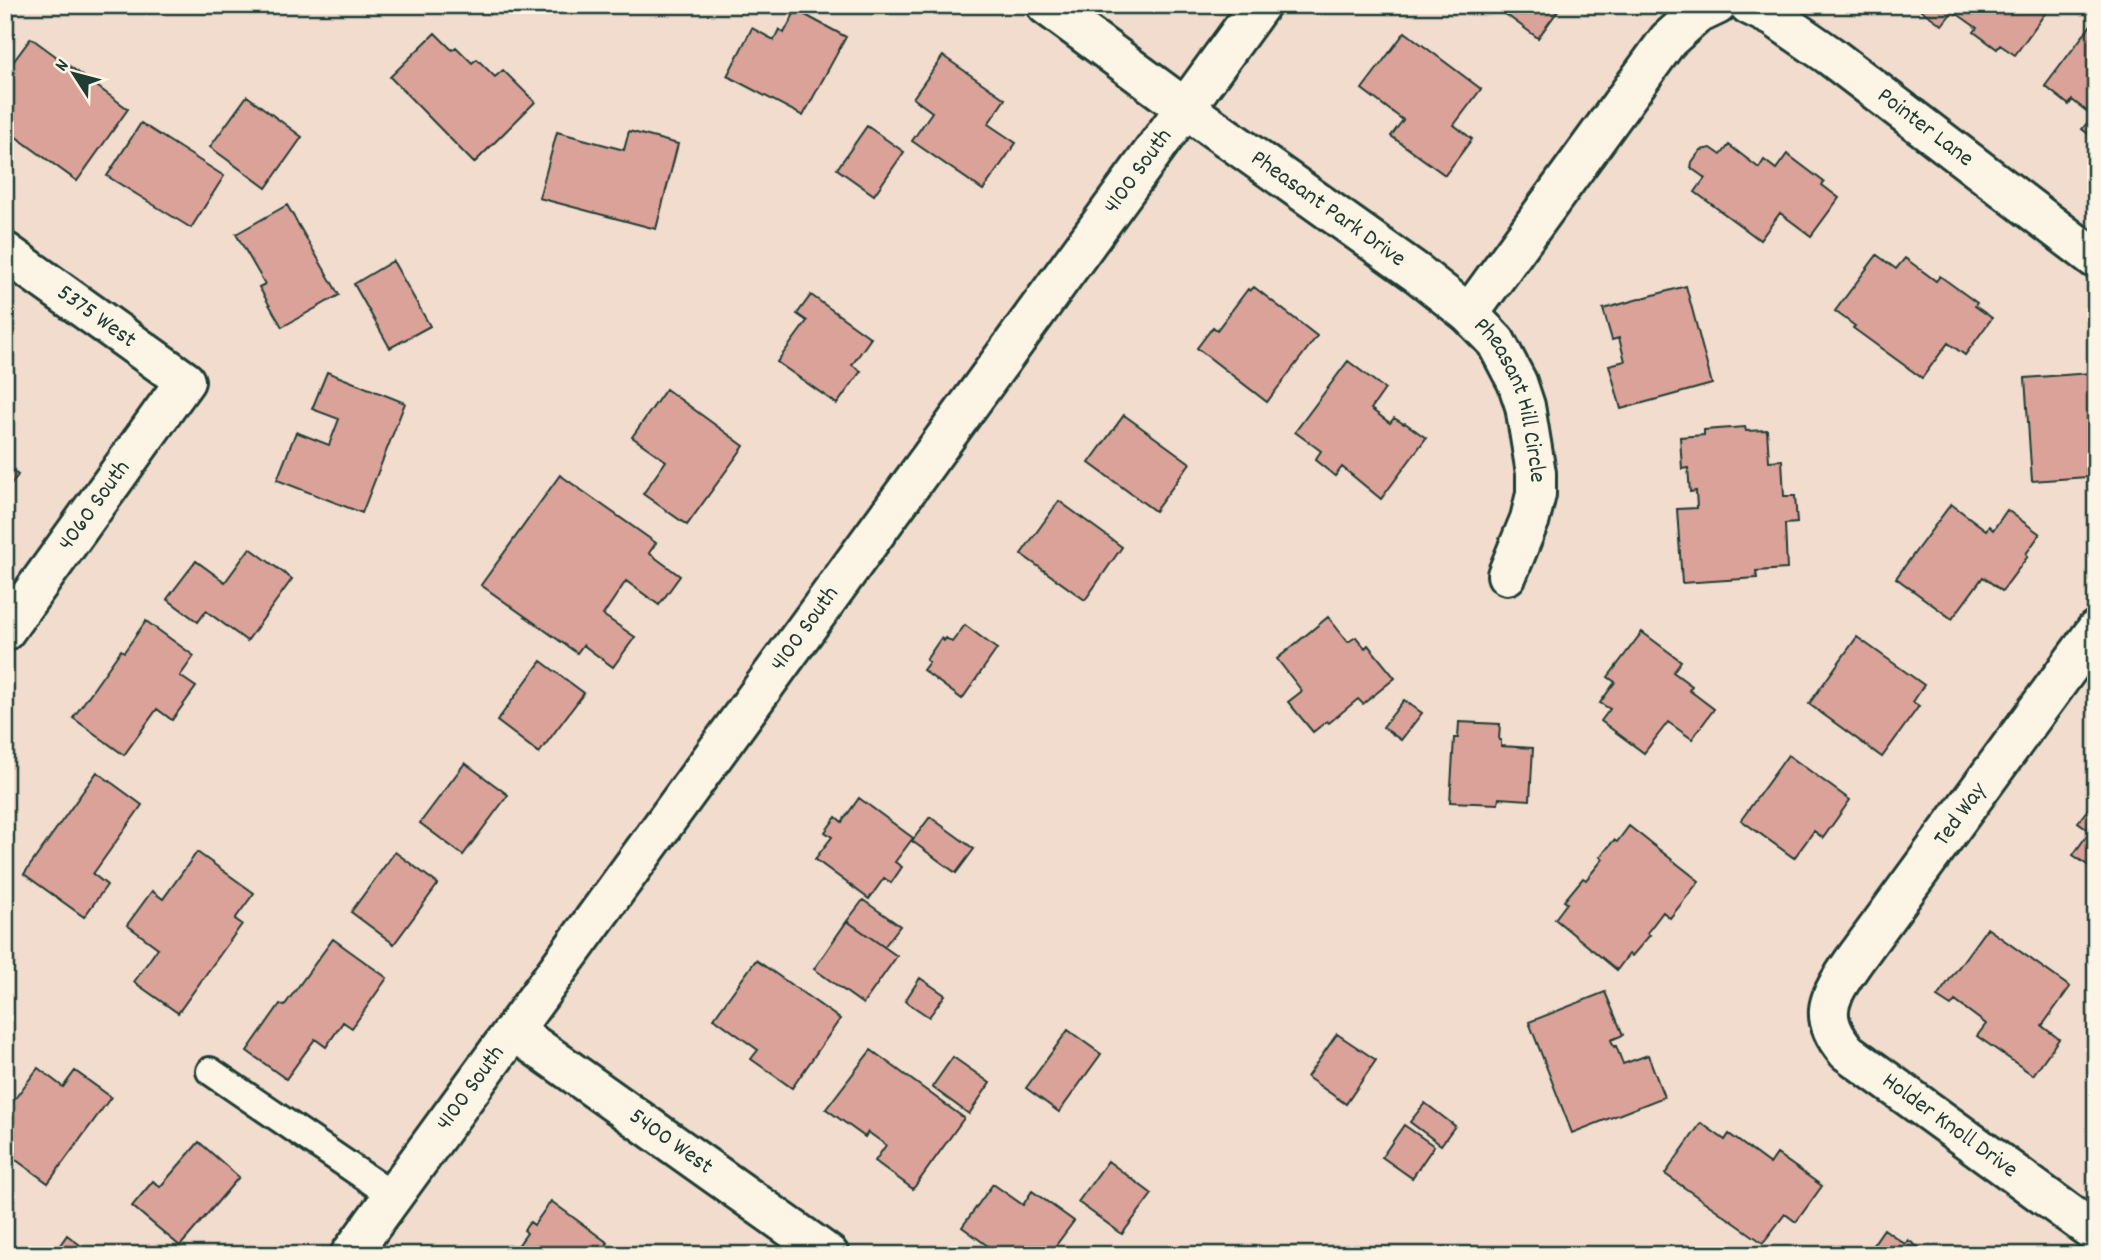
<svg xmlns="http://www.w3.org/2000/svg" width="2101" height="1260" font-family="Dekko,sans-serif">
<rect width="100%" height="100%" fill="#f2dcce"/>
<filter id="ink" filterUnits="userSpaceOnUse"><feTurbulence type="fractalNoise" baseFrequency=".0143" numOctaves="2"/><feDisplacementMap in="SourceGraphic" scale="14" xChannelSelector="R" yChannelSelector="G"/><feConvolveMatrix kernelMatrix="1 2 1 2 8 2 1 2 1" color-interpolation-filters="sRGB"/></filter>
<g filter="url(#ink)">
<path fill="#dba299" stroke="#1f3d34" stroke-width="2" d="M 1493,5 L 1562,5 L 1538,38 Z
M 1914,5 L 2051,5 L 2015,55 L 2000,45 L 1997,49 L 1974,32 L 1977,28 L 1953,11 L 1942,25 Z
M 796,10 L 846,37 L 803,116 L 727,76 L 752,28 L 774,40 L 779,29 L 784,33 Z
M 2094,21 L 2096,22 L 2096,140 L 2082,129 L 2093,116 L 2072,100 L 2069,105 L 2045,86 Z
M 1405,32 L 1481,89 L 1454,125 L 1472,139 L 1445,175 L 1391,136 L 1403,120 L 1362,89 Z
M 435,33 L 452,50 L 456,47 L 472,63 L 477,59 L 495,77 L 503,70 L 535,102 L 474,163 L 390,77 Z
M 31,38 L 128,109 L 77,181 L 5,129 L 5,73 Z
M 943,56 L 1005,99 L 988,124 L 1016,143 L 983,190 L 912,141 L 932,112 L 913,98 Z
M 247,96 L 302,137 L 266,188 L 210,147 Z
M 141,123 L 224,176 L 191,228 L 107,176 Z
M 867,126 L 904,152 L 874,195 L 837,169 Z
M 629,131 L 678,144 L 656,229 L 539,198 L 557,132 L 624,150 Z
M 1729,145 L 1759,168 L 1764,160 L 1776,169 L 1787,154 L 1824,182 L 1822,185 L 1839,198 L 1811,236 L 1780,213 L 1760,240 L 1695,192 L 1705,178 L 1691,168 L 1692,162 L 1701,150 L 1711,148 L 1721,155 Z
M 287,205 L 339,295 L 282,327 L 259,287 L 265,284 L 236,234 Z
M 1877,255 L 1896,269 L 1905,258 L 1936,281 L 1940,276 L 1977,303 L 1975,306 L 1992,318 L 1965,355 L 1948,343 L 1922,378 L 1853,328 L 1855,326 L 1835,311 Z
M 393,261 L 430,326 L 390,348 L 354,284 Z
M 1686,286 L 1712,384 L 1621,409 L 1609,365 L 1625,361 L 1619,338 L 1612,340 L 1603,309 Z
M 1254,287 L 1317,336 L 1267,402 L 1197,348 L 1213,327 L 1217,330 L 1248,289 L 1250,291 Z
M 811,295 L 871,338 L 852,365 L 861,371 L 837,404 L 777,362 L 807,321 L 797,314 Z
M 1348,361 L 1385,389 L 1371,409 L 1390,423 L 1394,418 L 1404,424 L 1405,423 L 1426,438 L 1381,499 L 1342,467 L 1335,476 L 1315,460 L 1321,451 L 1295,432 Z
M 327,372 L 405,403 L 362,513 L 277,480 L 296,432 L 329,445 L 339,419 L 312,409 Z
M 2090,373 L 2095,444 L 2091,444 L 2092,462 L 2086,463 L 2087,477 L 2032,481 L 2025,378 Z
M 666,389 L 744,446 L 687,525 L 643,494 L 666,461 L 632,437 Z
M 1124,415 L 1190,463 L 1155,511 L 1089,463 Z
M 1745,427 L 1746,431 L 1767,430 L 1769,461 L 1782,460 L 1784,496 L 1795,496 L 1797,523 L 1785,524 L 1787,569 L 1756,571 L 1757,578 L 1682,583 L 1677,509 L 1697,508 L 1696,491 L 1690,492 L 1688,468 L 1682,469 L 1680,437 L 1704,435 L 1704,430 Z
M 5,465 L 18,475 L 5,493 Z
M 560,475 L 656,543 L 649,553 L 680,576 L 659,605 L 626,581 L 603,615 L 635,637 L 613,667 L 583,645 L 577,653 L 481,585 Z
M 1059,501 L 1122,547 L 1085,600 L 1021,554 Z
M 1951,504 L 1986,530 L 1989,526 L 1993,530 L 2007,510 L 2040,534 L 2026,554 L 2028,556 L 2002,591 L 1983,577 L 1952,619 L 1896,578 Z
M 250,548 L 292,579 L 247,641 L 206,611 L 198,622 L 167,599 L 196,561 L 225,582 Z
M 1328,617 L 1348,642 L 1356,637 L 1365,648 L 1368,645 L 1395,678 L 1363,704 L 1358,699 L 1329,723 L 1327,721 L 1313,732 L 1288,702 L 1302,691 L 1277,659 Z
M 146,621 L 194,656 L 180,676 L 196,687 L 172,720 L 157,709 L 124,755 L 73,718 L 121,650 L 124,652 Z
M 965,625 L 997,649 L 962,699 L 923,670 L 929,662 L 926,660 L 941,638 L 944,641 L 946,638 L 952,642 Z
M 1642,632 L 1681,661 L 1673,672 L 1692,686 L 1689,690 L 1714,709 L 1692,739 L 1668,722 L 1644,753 L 1601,721 L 1610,709 L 1600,703 L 1615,682 L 1608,677 Z
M 1857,637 L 1924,685 L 1913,702 L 1919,706 L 1882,757 L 1809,704 Z
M 541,661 L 584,693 L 539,753 L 497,721 Z
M 1404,700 L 1422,713 L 1401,740 L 1383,727 Z
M 1459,722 L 1500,724 L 1499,740 L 1501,740 L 1501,746 L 1533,748 L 1530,800 L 1499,798 L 1498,804 L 1450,802 L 1454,738 L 1458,738 Z
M 1788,755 L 1850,800 L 1823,838 L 1814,831 L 1794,858 L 1741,820 Z
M 465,763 L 508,795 L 463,855 L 420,823 Z
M 97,772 L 142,805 L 93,874 L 107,885 L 84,917 L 24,874 Z
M 859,798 L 913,838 L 895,862 L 902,867 L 891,883 L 884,878 L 869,899 L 815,859 L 832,837 L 825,832 L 836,817 L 842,822 Z
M 2096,799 L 2096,871 L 2073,855 L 2090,831 L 2078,822 Z
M 930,817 L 974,849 L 956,873 L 912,841 Z
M 1629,826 L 1699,881 L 1670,918 L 1663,912 L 1647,933 L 1650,935 L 1632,956 L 1629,954 L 1617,970 L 1555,919 L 1567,903 L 1564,901 L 1583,878 L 1586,880 L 1603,859 L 1600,857 L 1614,840 L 1617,842 Z
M 197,852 L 254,893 L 235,919 L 242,924 L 178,1013 L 134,982 L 158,948 L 127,925 L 152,891 L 163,899 Z
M 395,852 L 438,884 L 394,944 L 351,912 Z
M 863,900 L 900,926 L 884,947 L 847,921 Z
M 847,921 L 897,956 L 863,1004 L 814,969 Z
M 1987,928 L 2070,987 L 2042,1026 L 2059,1039 L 2033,1075 L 1977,1036 L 1986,1024 L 1955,1001 L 1951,1006 L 1937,997 Z
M 333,939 L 387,978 L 352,1028 L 343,1022 L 326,1047 L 315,1039 L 286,1079 L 247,1051 L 280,1004 L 284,1006 Z
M 756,960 L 840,1019 L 792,1088 L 751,1059 L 758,1050 L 714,1018 Z
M 920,978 L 945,995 L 929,1017 L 905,1001 Z
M 1605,992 L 1623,1035 L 1611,1040 L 1614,1047 L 1616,1046 L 1623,1064 L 1648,1055 L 1664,1097 L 1572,1133 L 1529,1022 Z
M 1068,1030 L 1101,1054 L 1059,1112 L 1026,1088 Z
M 1337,1034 L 1376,1060 L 1346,1104 L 1307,1077 Z
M 871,1050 L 964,1118 L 913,1189 L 875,1161 L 886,1145 L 868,1132 L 865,1137 L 826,1109 Z
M 953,1057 L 990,1083 L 969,1114 L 932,1087 Z
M 38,1068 L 63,1087 L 75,1071 L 111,1097 L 48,1183 L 5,1152 L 5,1112 Z
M 1425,1103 L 1455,1126 L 1441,1145 L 1410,1122 Z
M 1701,1123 L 1725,1140 L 1729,1134 L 1770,1164 L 1777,1154 L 1822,1186 L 1796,1222 L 1785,1214 L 1763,1243 L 1665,1174 Z
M 1404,1125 L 1434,1146 L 1412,1178 L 1382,1157 Z
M 199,1142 L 239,1177 L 180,1246 L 132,1206 L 153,1181 L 160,1187 Z
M 1108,1161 L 1152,1194 L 1122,1234 L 1078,1202 Z
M 993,1184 L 1023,1205 L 1032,1191 L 1074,1221 L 1054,1248 L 1060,1255 L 995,1255 L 996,1252 L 962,1227 Z
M 551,1201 L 608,1243 L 599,1255 L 516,1255 L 513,1253 L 527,1233 L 524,1230 L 530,1222 L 534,1225 Z
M 1884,1229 L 1905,1244 L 1908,1240 L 1929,1255 L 1866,1255 Z
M 67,1235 L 93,1255 L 53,1255 Z"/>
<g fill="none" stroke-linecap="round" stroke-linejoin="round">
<defs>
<path id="service" d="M 210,1071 L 393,1196"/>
<g id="minor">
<path id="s1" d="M 1046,5 L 1185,108 L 1417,273 L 1469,314 L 1496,342 L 1517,382 L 1525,406 L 1536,473 L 1536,494 L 1530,519 L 1507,575"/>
<path id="s2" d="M 1749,5 L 1774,17 L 1829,55 L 2096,259"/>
<path id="s3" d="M 5,252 L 185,381 L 5,631"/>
<path d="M 1469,314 L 1668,40 L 1696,15 L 1717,5"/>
<path id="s4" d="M 2096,630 L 1853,962 C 1829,997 1816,1016 1847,1052 L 2096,1233"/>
</g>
<g id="tertiary">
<path id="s5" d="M 514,1031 L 829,1255"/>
</g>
<g id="secondary">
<path id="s6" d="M 350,1255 L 1260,5"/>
</g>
</defs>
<use href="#service" stroke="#1f3d34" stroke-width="32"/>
<use href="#minor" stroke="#1f3d34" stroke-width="44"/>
<use href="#tertiary" stroke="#1f3d34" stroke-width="44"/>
<use href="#secondary" stroke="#1f3d34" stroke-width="44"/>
<use href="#service" stroke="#fcf5e5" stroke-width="26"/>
<use href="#minor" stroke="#fcf5e5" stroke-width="38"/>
<use href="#tertiary" stroke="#fcf5e5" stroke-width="38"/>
<use href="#secondary" stroke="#fcf5e5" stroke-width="38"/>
</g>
</g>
<g text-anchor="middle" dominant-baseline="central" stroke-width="7" stroke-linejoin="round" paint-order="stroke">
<g font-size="24" fill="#1f3d34" stroke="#fcf5e5">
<text stroke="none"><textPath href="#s2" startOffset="215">Pointer Lane</textPath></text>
<text stroke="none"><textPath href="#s6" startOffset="1340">4100 South</textPath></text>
<text stroke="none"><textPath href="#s1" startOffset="348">Pheasant Park Drive</textPath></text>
<text stroke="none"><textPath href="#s3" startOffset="112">5375 West</textPath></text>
<text stroke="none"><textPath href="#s1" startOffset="623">Pheasant Hill Circle</textPath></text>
<text transform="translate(95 506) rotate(-54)">4060 South</text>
<text stroke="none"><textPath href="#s6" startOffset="774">4100 South</textPath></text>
<text transform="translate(1961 815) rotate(-54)">Ted Way</text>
<text stroke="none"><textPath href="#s6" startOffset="206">4100 South</textPath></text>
<text stroke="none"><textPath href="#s4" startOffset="639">Holder Knoll Drive</textPath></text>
<text stroke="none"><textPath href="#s5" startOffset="192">5400 West</textPath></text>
</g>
</g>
<rect width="2101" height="1260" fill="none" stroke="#fcf5e5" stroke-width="28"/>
<rect x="14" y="14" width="2073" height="1232" fill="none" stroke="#1f3d34" stroke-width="2.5" filter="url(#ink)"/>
<g transform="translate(74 74) rotate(306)" stroke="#fcf5e5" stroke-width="5" paint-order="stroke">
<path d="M0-5L12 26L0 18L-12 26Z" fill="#1f3d34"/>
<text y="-10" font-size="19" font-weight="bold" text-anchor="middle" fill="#1f3d34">N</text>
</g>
</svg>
